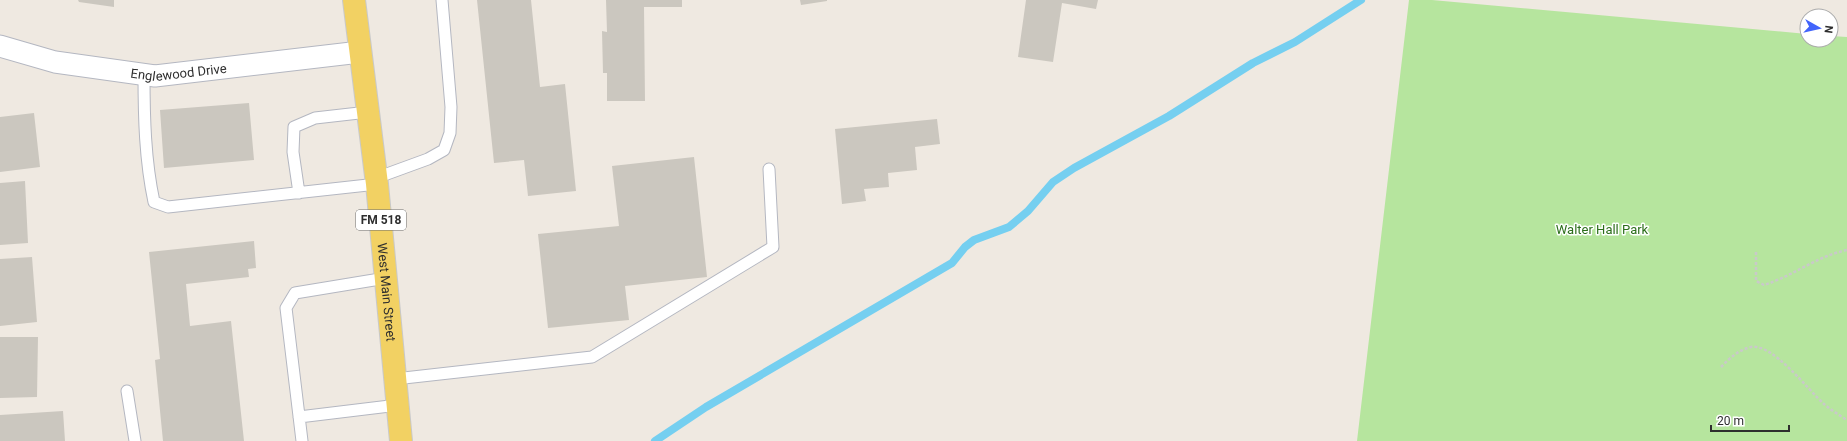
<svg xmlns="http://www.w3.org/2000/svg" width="1847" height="441" font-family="Roboto,sans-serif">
<rect width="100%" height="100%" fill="#efe9e1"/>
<path fill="#b6e59e" d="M 1409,0 L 1432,0 L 1807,34 L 1807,40 L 1831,40 L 1831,36 L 1847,37 L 1847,441 L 1357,441 Z"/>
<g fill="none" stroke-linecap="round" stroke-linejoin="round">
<path stroke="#75cff0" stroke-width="8" d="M 655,441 L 706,407 L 952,263 L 965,247 L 974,240 L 1009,227 L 1028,211 L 1053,182 L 1074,168 L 1169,116 L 1253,63 L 1295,42 L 1361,0"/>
</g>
<path fill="#cbc7bf" d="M 78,0 L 114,0 L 114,7 L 79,2 Z
M 477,0 L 531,0 L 540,87 L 565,84 L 576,191 L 528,196 L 524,160 L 494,163 Z
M 606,0 L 682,0 L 682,7 L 644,7 L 645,101 L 607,101 L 607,73 L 603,73 L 602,31 L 607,32 Z
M 800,0 L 827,0 L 827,1 L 801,5 Z
M 1026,0 L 1098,0 L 1096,9 L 1062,3 L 1053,62 L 1018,57 Z
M 249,103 L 254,160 L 164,168 L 160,110 Z
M 34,113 L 40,167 L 0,172 L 0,117 Z
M 937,119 L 940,144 L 915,147 L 917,170 L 888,173 L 889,187 L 864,189 L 866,201 L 842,204 L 835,129 Z
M 694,157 L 707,277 L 625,286 L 629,320 L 548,328 L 538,234 L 619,226 L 612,166 Z
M 25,181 L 28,243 L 0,245 L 0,183 Z
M 254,241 L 256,268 L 248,269 L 249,277 L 186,284 L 190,326 L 231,321 L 244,441 L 163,441 L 155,360 L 160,359 L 149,252 Z
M 32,257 L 37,322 L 0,326 L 0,259 Z
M 0,337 L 38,337 L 37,397 L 0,398 Z
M 63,411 L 65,441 L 0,441 L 0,415 Z"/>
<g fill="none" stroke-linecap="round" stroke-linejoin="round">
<defs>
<path id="lane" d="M 144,75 C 144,117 145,160 154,202 L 168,207 L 377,184
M 376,178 L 428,159 L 444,150 L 450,133 L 451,107 L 442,0
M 299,193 L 293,152 L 294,127 L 315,118 L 368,112
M 395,379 L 592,357 L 773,247 L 769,169
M 127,391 L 135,441
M 299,417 L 398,405
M 302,441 L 286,308 L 295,293 L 386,278"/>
<g id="street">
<path id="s1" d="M 0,46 L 55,62 L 155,76 L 360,52"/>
</g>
<g id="primary">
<path id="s2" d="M 354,0 L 377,184 L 401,441"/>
</g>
</defs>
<use href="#lane" stroke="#b4b7c1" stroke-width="13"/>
<use href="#street" stroke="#b4b7c1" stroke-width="23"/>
<use href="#primary" stroke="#c9c9c9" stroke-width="24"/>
<path stroke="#c9c9c9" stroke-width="2.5" stroke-dasharray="3 2" stroke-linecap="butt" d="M 1756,252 L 1756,281 L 1764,285 C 1793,276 1817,256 1847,250
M 1721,367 C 1730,358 1738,350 1751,347 C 1773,343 1808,390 1824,404 C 1831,410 1839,415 1847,420"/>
<use href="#lane" stroke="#fff" stroke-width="11"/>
<use href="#street" stroke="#fff" stroke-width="21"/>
<use href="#primary" stroke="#f2d163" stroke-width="22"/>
</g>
<g text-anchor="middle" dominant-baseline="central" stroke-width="3" stroke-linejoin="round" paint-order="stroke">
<rect fill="#fff" stroke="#6d6d6d" stroke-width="1" x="356" y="210" width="50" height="20" rx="3"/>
<g font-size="12" font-weight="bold" fill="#2e2e2e">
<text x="381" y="220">FM 518</text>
</g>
<g font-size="13" fill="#2e2e2e" stroke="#fff">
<text stroke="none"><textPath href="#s1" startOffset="182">Englewood Drive</textPath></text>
<text stroke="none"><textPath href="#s2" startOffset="294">West Main Street</textPath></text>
</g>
<g font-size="13" fill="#2c6e1b" stroke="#fff">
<text x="1602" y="229">Walter Hall Park</text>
</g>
</g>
<g transform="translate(1819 28) rotate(98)"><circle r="19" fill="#ffffff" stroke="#ababab"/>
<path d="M0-3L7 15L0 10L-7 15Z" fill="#4264fb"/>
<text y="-6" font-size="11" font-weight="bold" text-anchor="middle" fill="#2e2e2e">N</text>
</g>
<path d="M1711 425v6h78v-6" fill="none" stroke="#2e2e2e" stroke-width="2"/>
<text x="1717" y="425" font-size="12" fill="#2e2e2e" stroke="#ffffff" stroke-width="3" paint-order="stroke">20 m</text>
</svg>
